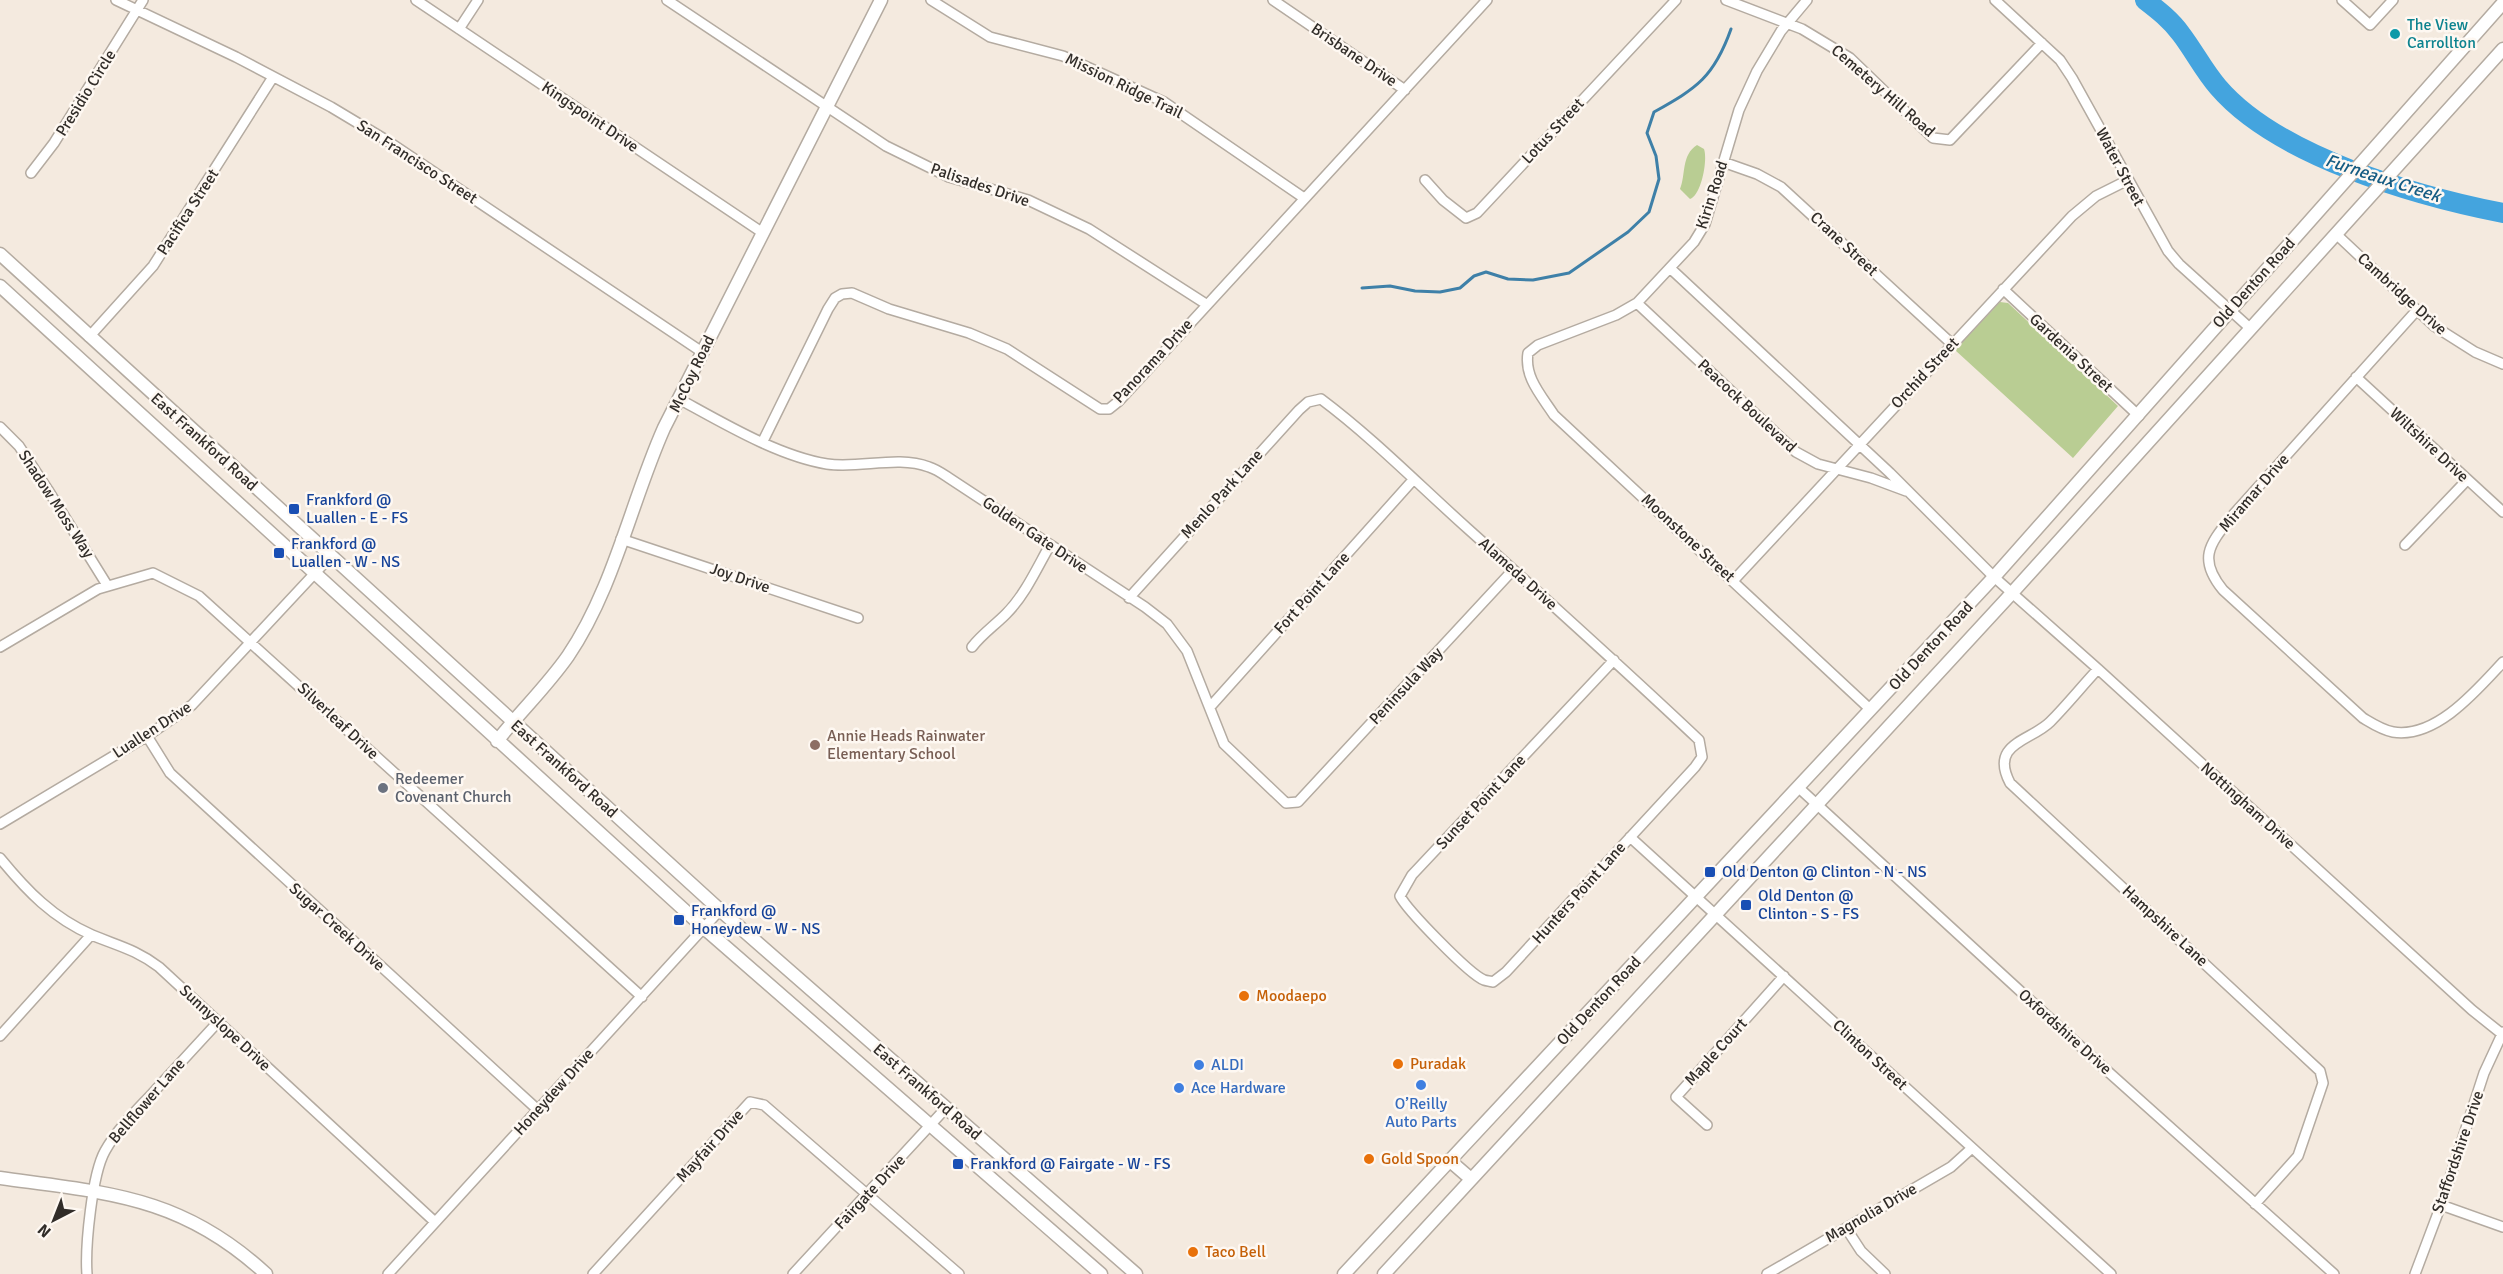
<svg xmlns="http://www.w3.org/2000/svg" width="2503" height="1274" font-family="Signika,sans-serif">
<rect width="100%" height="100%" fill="#f4eadf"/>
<path fill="#b9cd93" d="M 1697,145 L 1704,149 C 1708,160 1701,196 1690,199 L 1680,189 C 1686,175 1681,155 1697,145 Z
M 2000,302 L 2008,303 L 2118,406 L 2073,458 L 1955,350 Z"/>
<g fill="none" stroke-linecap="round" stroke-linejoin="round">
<path stroke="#3e80a8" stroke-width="3" d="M 1362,288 L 1390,286 L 1415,291 L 1440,292 L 1460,288 L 1474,276 L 1486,272 L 1508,279 L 1533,280 L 1569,273 L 1628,232 L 1649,212 L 1659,179 L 1656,156 L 1647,133 L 1654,112 C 1697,88 1714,77 1731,29"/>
<path stroke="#44a4de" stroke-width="20" d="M 2145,0 C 2158,10 2171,20 2181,34 C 2194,51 2204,71 2218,87 C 2277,156 2416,196 2503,213"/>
<defs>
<path id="street" d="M 116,0 L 236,57 L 331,107 L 386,140 L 702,352
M 416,0 L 763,233
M 667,0 L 886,146 L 949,177 L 1028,200 L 1089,229 L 1206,304
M 931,0 L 990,37 L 1063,56 L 1164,102 L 1304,198
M 1273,0 L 1405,90
M 1726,0 L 1802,29 L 1850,58 L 1933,138 L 1950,140 L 2042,43
M 1807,0 L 1781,31 L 1757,71 L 1739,110 L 1705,224 L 1694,242 L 1637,303 L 1616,315 L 1538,345 L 1528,353 C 1524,377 1541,395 1554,415 L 1871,710
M 1995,0 L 2060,60 L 2072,78 L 2168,251 L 2179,264 L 2251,329
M 2342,0 L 2370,25 L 2393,0
M 459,29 L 478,0
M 1723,162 L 1757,174 L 1781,187 L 1952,344
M 31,173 L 54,143 L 143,0
M 1425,180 L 1443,200 L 1466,218 L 1477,213 L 1676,0
M 2336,234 L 2434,326 L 2475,352 L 2503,364
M 1671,269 L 1890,473 L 1994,577 L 2098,669 L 2472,1010 L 2502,1034
M 2003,289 L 2139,416
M 1637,303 L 1796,452 L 1818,464 L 1871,478 L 1906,491
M 2417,310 L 2232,516 C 2210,544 2197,558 2223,590 L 2363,718 C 2373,724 2382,730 2393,732 C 2436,739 2477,690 2503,662
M 89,337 L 153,266 L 273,77
M 2356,377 L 2503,512
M 679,399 C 723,423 778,456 827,464 C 860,469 897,455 929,467 C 936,469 943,474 949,478 L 1145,607 L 1167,624 L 1187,651 L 1224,744 L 1286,803 L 1298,802 L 1513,570
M 0,427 L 19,446 L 48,490 L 107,585
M 763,441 L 828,309 L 835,298 L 842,294 L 852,293 L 889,309 L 969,333 L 1007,349 L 1100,409 L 1109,409 L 1119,401 L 1487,0
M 621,539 L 858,618
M 2405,545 L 2467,480
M 1733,581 L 2072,216 L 2096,196 L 2128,180
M 1129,598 L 1299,410 L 1308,402 L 1321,399 C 1373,438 1419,485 1467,528 C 1545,598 1623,668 1699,740 L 1702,757 L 1695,767 L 1506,972 L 1493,982 C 1490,981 1487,981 1484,980 C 1469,974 1407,910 1400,896 L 1412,875 L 1614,660
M 0,647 L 98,589 L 153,573 L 199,596 L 642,997
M 972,647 C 982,634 994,626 1006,614 C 1025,595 1037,568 1050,545
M 2098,669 C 2082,686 2067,705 2050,722 C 2031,741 1989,743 2010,783 L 2320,1071 L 2323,1083 L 2298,1156 L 2255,1204
M 1210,707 L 1413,480
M 147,736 L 170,773 L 538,1110
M 1799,788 L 2104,1068 L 2334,1274
M 0,824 L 147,736 L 192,705 L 330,557
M 1630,837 L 2111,1274
M 0,858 C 27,891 53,918 92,935 C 118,946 135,949 159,967 L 435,1222
M 0,1036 L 91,935
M 1707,1125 L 1676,1097 L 1784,976
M 2441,1205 L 2503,1227
M 1846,1228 L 1861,1251 L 1885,1274
M 87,1274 C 85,1247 92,1174 105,1151 C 116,1131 133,1114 149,1097 C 172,1072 195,1047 218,1022
M 388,1274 L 720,910
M 593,1274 L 750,1102 L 764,1105 L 959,1274
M 793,1274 L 946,1108
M 1767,1274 L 1951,1167 L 1972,1148
M 2415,1274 L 2441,1205 L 2484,1073 L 2503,1032"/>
<path id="secondary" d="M 0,254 L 720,910 L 1136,1274
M 0,286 L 704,928 L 1101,1274
M 497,741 C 520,712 547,686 568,656 C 614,588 631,502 664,428 L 881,0
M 1449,1160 L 1471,1179
M 0,1178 C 108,1193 182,1196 266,1274
M 1344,1274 L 1994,577 L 2503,3
M 1384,1274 L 2012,593 L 2503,49"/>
</defs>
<use href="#street" stroke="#b4aba1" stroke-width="12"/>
<use href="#secondary" stroke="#b4aba1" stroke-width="15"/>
<use href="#street" stroke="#fff" stroke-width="9"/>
<use href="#secondary" stroke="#fff" stroke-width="12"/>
</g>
<circle fill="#0f9aa8" stroke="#fef8f2" stroke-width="2" cx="2395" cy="34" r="6"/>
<g fill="#1a4fb4" stroke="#fef8f2" stroke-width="2">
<rect x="288" y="503" width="12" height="12" rx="3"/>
<rect x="273" y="547" width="12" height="12" rx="3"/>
<rect x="1704" y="866" width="12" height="12" rx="3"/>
<rect x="1740" y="899" width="12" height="12" rx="3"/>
<rect x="673" y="914" width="12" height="12" rx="3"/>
<rect x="952" y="1158" width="12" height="12" rx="3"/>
</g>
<circle fill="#8d6e63" stroke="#fef8f2" stroke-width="2" cx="815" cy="745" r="6"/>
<circle fill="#6b7280" stroke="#fef8f2" stroke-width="2" cx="383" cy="788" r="6"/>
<g fill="#e8710a" stroke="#fef8f2" stroke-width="2">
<circle cx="1244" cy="996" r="6"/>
<circle cx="1398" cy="1064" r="6"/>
<circle cx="1369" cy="1159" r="6"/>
<circle cx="1193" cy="1252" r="6"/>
</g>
<g fill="#3f7fe0" stroke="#fef8f2" stroke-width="2">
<circle cx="1199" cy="1065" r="6"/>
<circle cx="1421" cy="1085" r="6"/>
<circle cx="1179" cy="1088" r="6"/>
</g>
<g text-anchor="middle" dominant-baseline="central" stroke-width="5" stroke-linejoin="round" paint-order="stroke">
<g font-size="16" fill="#0d838f" stroke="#fef8f2" text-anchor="start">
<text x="2407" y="25">The View<tspan x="2407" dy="18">Carrollton</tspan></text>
</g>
<g font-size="16" fill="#312d29" stroke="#fef8f2">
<text transform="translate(1354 55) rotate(34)">Brisbane Drive</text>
<text transform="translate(1124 86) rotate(26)">Mission Ridge Trail</text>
<text transform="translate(1883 91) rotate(41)">Cemetery Hill Road</text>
<text transform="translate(86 93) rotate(-58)">Presidio Circle</text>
<text transform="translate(590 117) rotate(34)">Kingspoint Drive</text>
<text transform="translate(1553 131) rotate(-47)">Lotus Street</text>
<text transform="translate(417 162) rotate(33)">San Francisco Street</text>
<text transform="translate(2120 167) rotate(62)">Water Street</text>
<text transform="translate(980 185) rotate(19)">Palisades Drive</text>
<text transform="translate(1712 195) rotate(-72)">Kirin Road</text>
<text transform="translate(188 212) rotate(-57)">Pacifica Street</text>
<text transform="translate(1844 244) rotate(43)">Crane Street</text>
<text transform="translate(2254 283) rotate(-48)">Old Denton Road</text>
<text transform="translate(2402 294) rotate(42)">Cambridge Drive</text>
<text transform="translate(2071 353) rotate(43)">Gardenia Street</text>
<text transform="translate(1153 361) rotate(-47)">Panorama Drive</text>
<text transform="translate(1925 373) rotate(-47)">Orchid Street</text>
<text transform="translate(692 374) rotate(-64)">McCoy Road</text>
<text transform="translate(1747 406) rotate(43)">Peacock Boulevard</text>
<text transform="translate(204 442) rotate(42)">East Frankford Road</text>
<text transform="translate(2429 445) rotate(43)">Wiltshire Drive</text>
<text transform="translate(2254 493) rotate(-49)">Miramar Drive</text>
<text transform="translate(1222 494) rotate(-48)">Menlo Park Lane</text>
<text transform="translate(56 504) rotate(57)">Shadow Moss Way</text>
<text transform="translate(1035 535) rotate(34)">Golden Gate Drive</text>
<text transform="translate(1688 538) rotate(43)">Moonstone Street</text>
<text transform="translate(1518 574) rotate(42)">Alameda Drive</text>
<text transform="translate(740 578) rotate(19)">Joy Drive</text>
<text transform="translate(1312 593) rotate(-48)">Fort Point Lane</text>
<text transform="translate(1931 646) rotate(-47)">Old Denton Road</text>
<text transform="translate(1406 686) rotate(-47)">Peninsula Way</text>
<text transform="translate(338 721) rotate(43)">Silverleaf Drive</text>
<text transform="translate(152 730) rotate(-33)">Luallen Drive</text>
<text transform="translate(564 769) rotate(42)">East Frankford Road</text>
<text transform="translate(1481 802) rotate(-47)">Sunset Point Lane</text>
<text transform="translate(2248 806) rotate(42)">Nottingham Drive</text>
<text transform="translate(1579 893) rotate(-48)">Hunters Point Lane</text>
<text transform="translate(2165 926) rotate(43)">Hampshire Lane</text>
<text transform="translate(337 927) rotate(42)">Sugar Creek Drive</text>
<text transform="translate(1599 1001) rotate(-47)">Old Denton Road</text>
<text transform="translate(225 1028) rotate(43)">Sunnyslope Drive</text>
<text transform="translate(2065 1032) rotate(42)">Oxfordshire Drive</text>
<text transform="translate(1716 1052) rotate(-48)">Maple Court</text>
<text transform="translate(1870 1055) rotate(43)">Clinton Street</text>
<text transform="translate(554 1092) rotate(-48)">Honeydew Drive</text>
<text transform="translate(927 1092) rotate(41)">East Frankford Road</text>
<text transform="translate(147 1101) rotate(-49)">Bellflower Lane</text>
<text transform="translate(710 1146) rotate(-48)">Mayfair Drive</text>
<text transform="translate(2458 1152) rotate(-71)">Staffordshire Drive</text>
<text transform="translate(870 1192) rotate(-47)">Fairgate Drive</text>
<text transform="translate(1871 1213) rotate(-30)">Magnolia Drive</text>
</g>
<g font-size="16" fill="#164399" stroke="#fef8f2" text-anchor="start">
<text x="306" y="500">Frankford @<tspan x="306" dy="18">Luallen - E - FS</tspan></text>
<text x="291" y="544">Frankford @<tspan x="291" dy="18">Luallen - W - NS</tspan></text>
<text x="1722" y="872">Old Denton @ Clinton - N - NS</text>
<text x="1758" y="896">Old Denton @<tspan x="1758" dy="18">Clinton - S - FS</tspan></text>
<text x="691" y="911">Frankford @<tspan x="691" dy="18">Honeydew - W - NS</tspan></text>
<text x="970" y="1164">Frankford @ Fairgate - W - FS</text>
</g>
<g font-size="16" fill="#785e54" stroke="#fef8f2" text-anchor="start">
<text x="827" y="736">Annie Heads Rainwater<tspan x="827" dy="18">Elementary School</tspan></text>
</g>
<g font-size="16" fill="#5b616d" stroke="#fef8f2" text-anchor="start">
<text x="395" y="779">Redeemer<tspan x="395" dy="18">Covenant Church</tspan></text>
</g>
<g font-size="16" fill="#c56008" stroke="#fef8f2" text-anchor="start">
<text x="1256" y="996">Moodaepo</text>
<text x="1410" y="1064">Puradak</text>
<text x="1381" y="1159">Gold Spoon</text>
<text x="1205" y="1252">Taco Bell</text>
</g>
<g font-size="16" fill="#366cbe" stroke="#fef8f2" text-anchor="start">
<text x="1211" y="1065">ALDI</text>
<text x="1191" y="1088">Ace Hardware</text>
<text x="1421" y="1104" text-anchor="middle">O’Reilly<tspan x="1421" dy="18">Auto Parts</tspan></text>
</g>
<g font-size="18" font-style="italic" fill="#165c83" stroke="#fef8f2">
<text transform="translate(2383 178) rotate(18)">Furneaux Creek</text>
</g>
</g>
<g transform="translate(54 1220) rotate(222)" stroke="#fef8f2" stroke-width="4.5" paint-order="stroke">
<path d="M0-4.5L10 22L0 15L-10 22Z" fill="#312d29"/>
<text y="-9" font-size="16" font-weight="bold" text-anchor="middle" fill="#312d29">N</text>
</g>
</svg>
